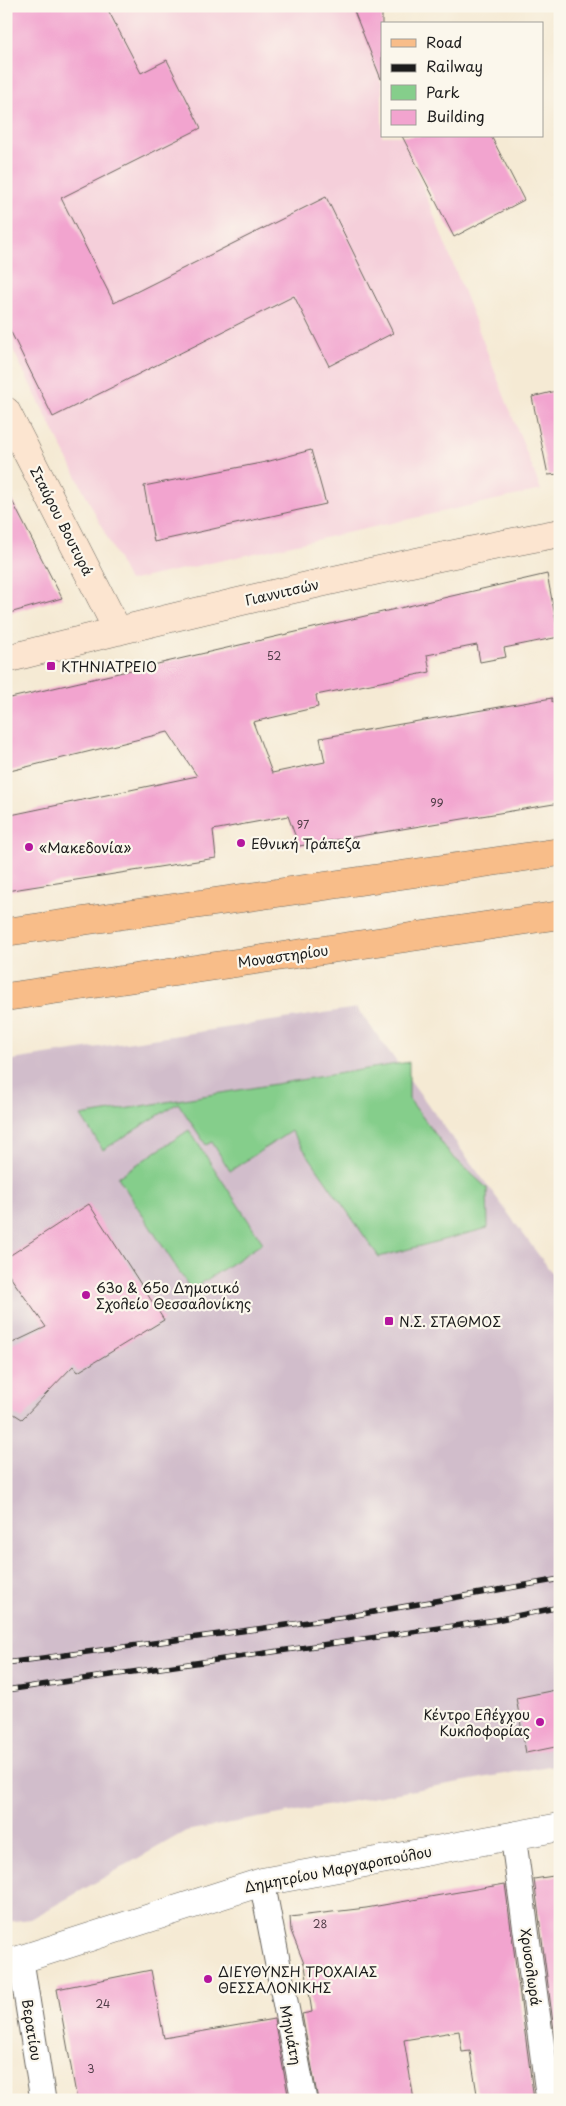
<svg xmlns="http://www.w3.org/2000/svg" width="566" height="2106" font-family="'Playpen Sans',sans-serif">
<rect width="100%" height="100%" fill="#fbf7ec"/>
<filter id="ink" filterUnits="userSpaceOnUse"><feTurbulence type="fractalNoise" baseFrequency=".02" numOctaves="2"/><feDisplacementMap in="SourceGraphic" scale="10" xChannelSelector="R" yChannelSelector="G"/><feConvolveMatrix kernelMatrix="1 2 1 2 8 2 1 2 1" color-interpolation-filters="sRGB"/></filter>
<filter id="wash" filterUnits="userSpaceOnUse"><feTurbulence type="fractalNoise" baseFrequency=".0096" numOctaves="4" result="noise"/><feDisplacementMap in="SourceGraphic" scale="20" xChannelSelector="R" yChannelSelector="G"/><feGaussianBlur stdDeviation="1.12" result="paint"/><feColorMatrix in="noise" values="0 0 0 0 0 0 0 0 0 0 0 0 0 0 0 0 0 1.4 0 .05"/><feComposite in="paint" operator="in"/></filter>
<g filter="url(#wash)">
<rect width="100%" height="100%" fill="#f5ead4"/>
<path fill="#f5cfda" d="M 6,6 L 352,6 L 382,84 L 382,136 L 403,136 L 541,490 L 129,581 L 6,336 Z"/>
<path fill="#d1bdcb" d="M 357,1008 L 560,1284 L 560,1764 L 186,1831 L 31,1919 L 6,1922 L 6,1061 Z"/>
<path fill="#85ce8b" stroke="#507554" d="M 409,1062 L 409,1099 L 451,1155 L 487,1188 L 488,1228 L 379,1257 L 291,1131 L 230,1171 L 212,1142 L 206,1145 L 178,1103 L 103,1150 L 81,1116 Z
M 189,1130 L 263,1243 L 191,1290 L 118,1177 Z"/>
<g id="blocks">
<path fill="#f2a4cf" d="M 6,6 L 106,6 L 141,73 L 167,60 L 201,128 L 61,198 L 114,303 L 326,197 L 393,333 L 329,366 L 294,296 L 53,417 L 6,322 Z
M 352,6 L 382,6 L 382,79 L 381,79 Z
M 402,136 L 491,136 L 524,200 L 454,237 Z
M 560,390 L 560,474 L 548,475 L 532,397 Z
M 311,450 L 326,504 L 154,542 L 144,486 L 266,462 Z
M 6,489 L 62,598 L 6,614 Z
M 547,574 L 559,637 L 504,648 L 506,657 L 480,662 L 477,645 L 427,655 L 430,672 L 316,695 L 318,707 L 253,722 L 272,773 L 325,762 L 320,738 L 552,698 L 552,702 L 560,701 L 560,803 L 299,846 L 288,816 L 213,830 L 216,858 L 6,891 L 6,816 L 197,776 L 168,732 L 6,772 L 6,699 Z
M 89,1204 L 164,1320 L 78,1372 L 73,1366 L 22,1419 L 6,1409 L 6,1346 L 46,1327 L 6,1271 L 6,1258 Z
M 560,1689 L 560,1746 L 526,1753 L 516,1698 Z
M 560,1875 L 560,2068 L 559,2068 L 534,1879 Z
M 505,1884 L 534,2100 L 478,2100 L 470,2051 L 462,2052 L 459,2031 L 404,2040 L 414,2100 L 318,2100 L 302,2014 L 312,2012 L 305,1966 L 291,1931 L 290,1917 L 366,1908 Z
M 151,1970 L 164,2038 L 274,2019 L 289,2100 L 77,2100 L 57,1989 Z"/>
</g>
</g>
<g filter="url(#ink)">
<use href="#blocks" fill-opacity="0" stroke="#68645c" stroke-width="1"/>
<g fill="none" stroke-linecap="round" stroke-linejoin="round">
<defs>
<path id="minor" d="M 513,1835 L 549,2100
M 262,1882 L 304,2100
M 21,1961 L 43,2100"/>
<path id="tertiary" d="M 6,1964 L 262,1882 L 560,1827"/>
<path id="secondary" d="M 6,411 L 118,631
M 6,659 C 190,612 374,568 560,533"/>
<path id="primary" d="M 6,932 L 560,852
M 6,997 L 560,915"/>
</defs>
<use href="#minor" stroke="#68645c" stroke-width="27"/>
<use href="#tertiary" stroke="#68645c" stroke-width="29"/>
<use href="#secondary" stroke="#68645c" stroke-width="29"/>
<use href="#primary" stroke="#68645c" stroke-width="29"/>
<use href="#minor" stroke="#fff" stroke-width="25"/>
<use href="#tertiary" stroke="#fff" stroke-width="28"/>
<use href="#secondary" stroke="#fce5d0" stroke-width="28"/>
<use href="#primary" stroke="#f8bd89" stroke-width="28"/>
<defs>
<path id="rail" d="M 6,1663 L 345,1617 L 560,1579
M 6,1690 L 496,1620 L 560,1607"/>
</defs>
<use href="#rail" stroke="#1c1c1c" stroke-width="5.5"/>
<use href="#rail" stroke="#fbf7ec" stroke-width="4" stroke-dasharray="11" stroke-linecap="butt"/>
</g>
</g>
<g fill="#b5179e" stroke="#fbf7ec" stroke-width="2">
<rect x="46" y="661" width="10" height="10" rx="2.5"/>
<circle cx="241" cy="843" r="5"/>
<circle cx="29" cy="847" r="5"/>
<circle cx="86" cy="1295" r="5"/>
<rect x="384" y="1316" width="10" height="10" rx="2.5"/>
<circle cx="540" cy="1722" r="5"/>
<circle cx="208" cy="1979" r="5"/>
</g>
<g text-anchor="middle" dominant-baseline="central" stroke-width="4.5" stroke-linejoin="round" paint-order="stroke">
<g font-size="11" fill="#523e49">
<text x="274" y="655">52</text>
<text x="437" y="802">99</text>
<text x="303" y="824">97</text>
<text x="320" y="1923">28</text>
<text x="103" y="2003">24</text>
<text x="91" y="2068">3</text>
</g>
<g font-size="14" fill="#1c1c1c" stroke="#fbf7ec">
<text transform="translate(62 521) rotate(63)">Σταύρου Βουτυρά</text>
<text transform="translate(282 592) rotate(-13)">Γιαννιτσών</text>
<text transform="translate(283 956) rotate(-8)">Μοναστηρίου</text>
<text transform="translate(338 1869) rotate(-11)">Δημητρίου Μαργαροπούλου</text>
<text transform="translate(531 1967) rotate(82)">Χρυσολωρά</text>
<text transform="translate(32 2030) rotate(81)">Βερατίου</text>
<text transform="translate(291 2035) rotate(79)">Μηνιάτη</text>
</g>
<g font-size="14" fill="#1c1c1c" stroke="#fbf7ec" text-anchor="start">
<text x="61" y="666">ΚΤΗΝΙΑΤΡΕΙΟ</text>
<text x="251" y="843">Εθνική Τράπεζα</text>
<text x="39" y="847">«Μακεδονία»</text>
<text x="96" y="1287">63ο &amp; 65o Δημοτικό<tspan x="96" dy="16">Σχολείο Θεσσαλονίκης</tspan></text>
<text x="399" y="1321">Ν.Σ. ΣΤΑΘΜΟΣ</text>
<text x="530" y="1714" text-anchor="end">Κέντρο Ελέγχου<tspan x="530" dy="16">Κυκλοφορίας</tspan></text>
<text x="218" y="1971">ΔΙΕΥΘΥΝΣΗ ΤΡΟΧΑΙΑΣ<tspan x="218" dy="16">ΘΕΣΣΑΛΟΝΙΚΗΣ</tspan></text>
</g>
</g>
<rect width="566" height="2106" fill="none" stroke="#fbf7ec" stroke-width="25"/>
<rect x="381" y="22" width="162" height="115" fill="#fbf7ec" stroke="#a29f99"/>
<rect x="391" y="39" width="25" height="8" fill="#f8bd89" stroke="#a29f99"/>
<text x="426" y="48" font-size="15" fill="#1c1c1c">Road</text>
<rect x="391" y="64" width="25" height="8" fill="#1c1c1c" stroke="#a29f99"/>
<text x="426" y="72" font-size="15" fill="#1c1c1c">Railway</text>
<rect x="391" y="85" width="25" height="15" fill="#85ce8b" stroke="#a29f99"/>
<text x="426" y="98" font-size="15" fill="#1c1c1c">Park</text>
<rect x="391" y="110" width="25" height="15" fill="#f2a4cf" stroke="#a29f99"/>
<text x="426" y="122" font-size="15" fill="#1c1c1c">Building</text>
</svg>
